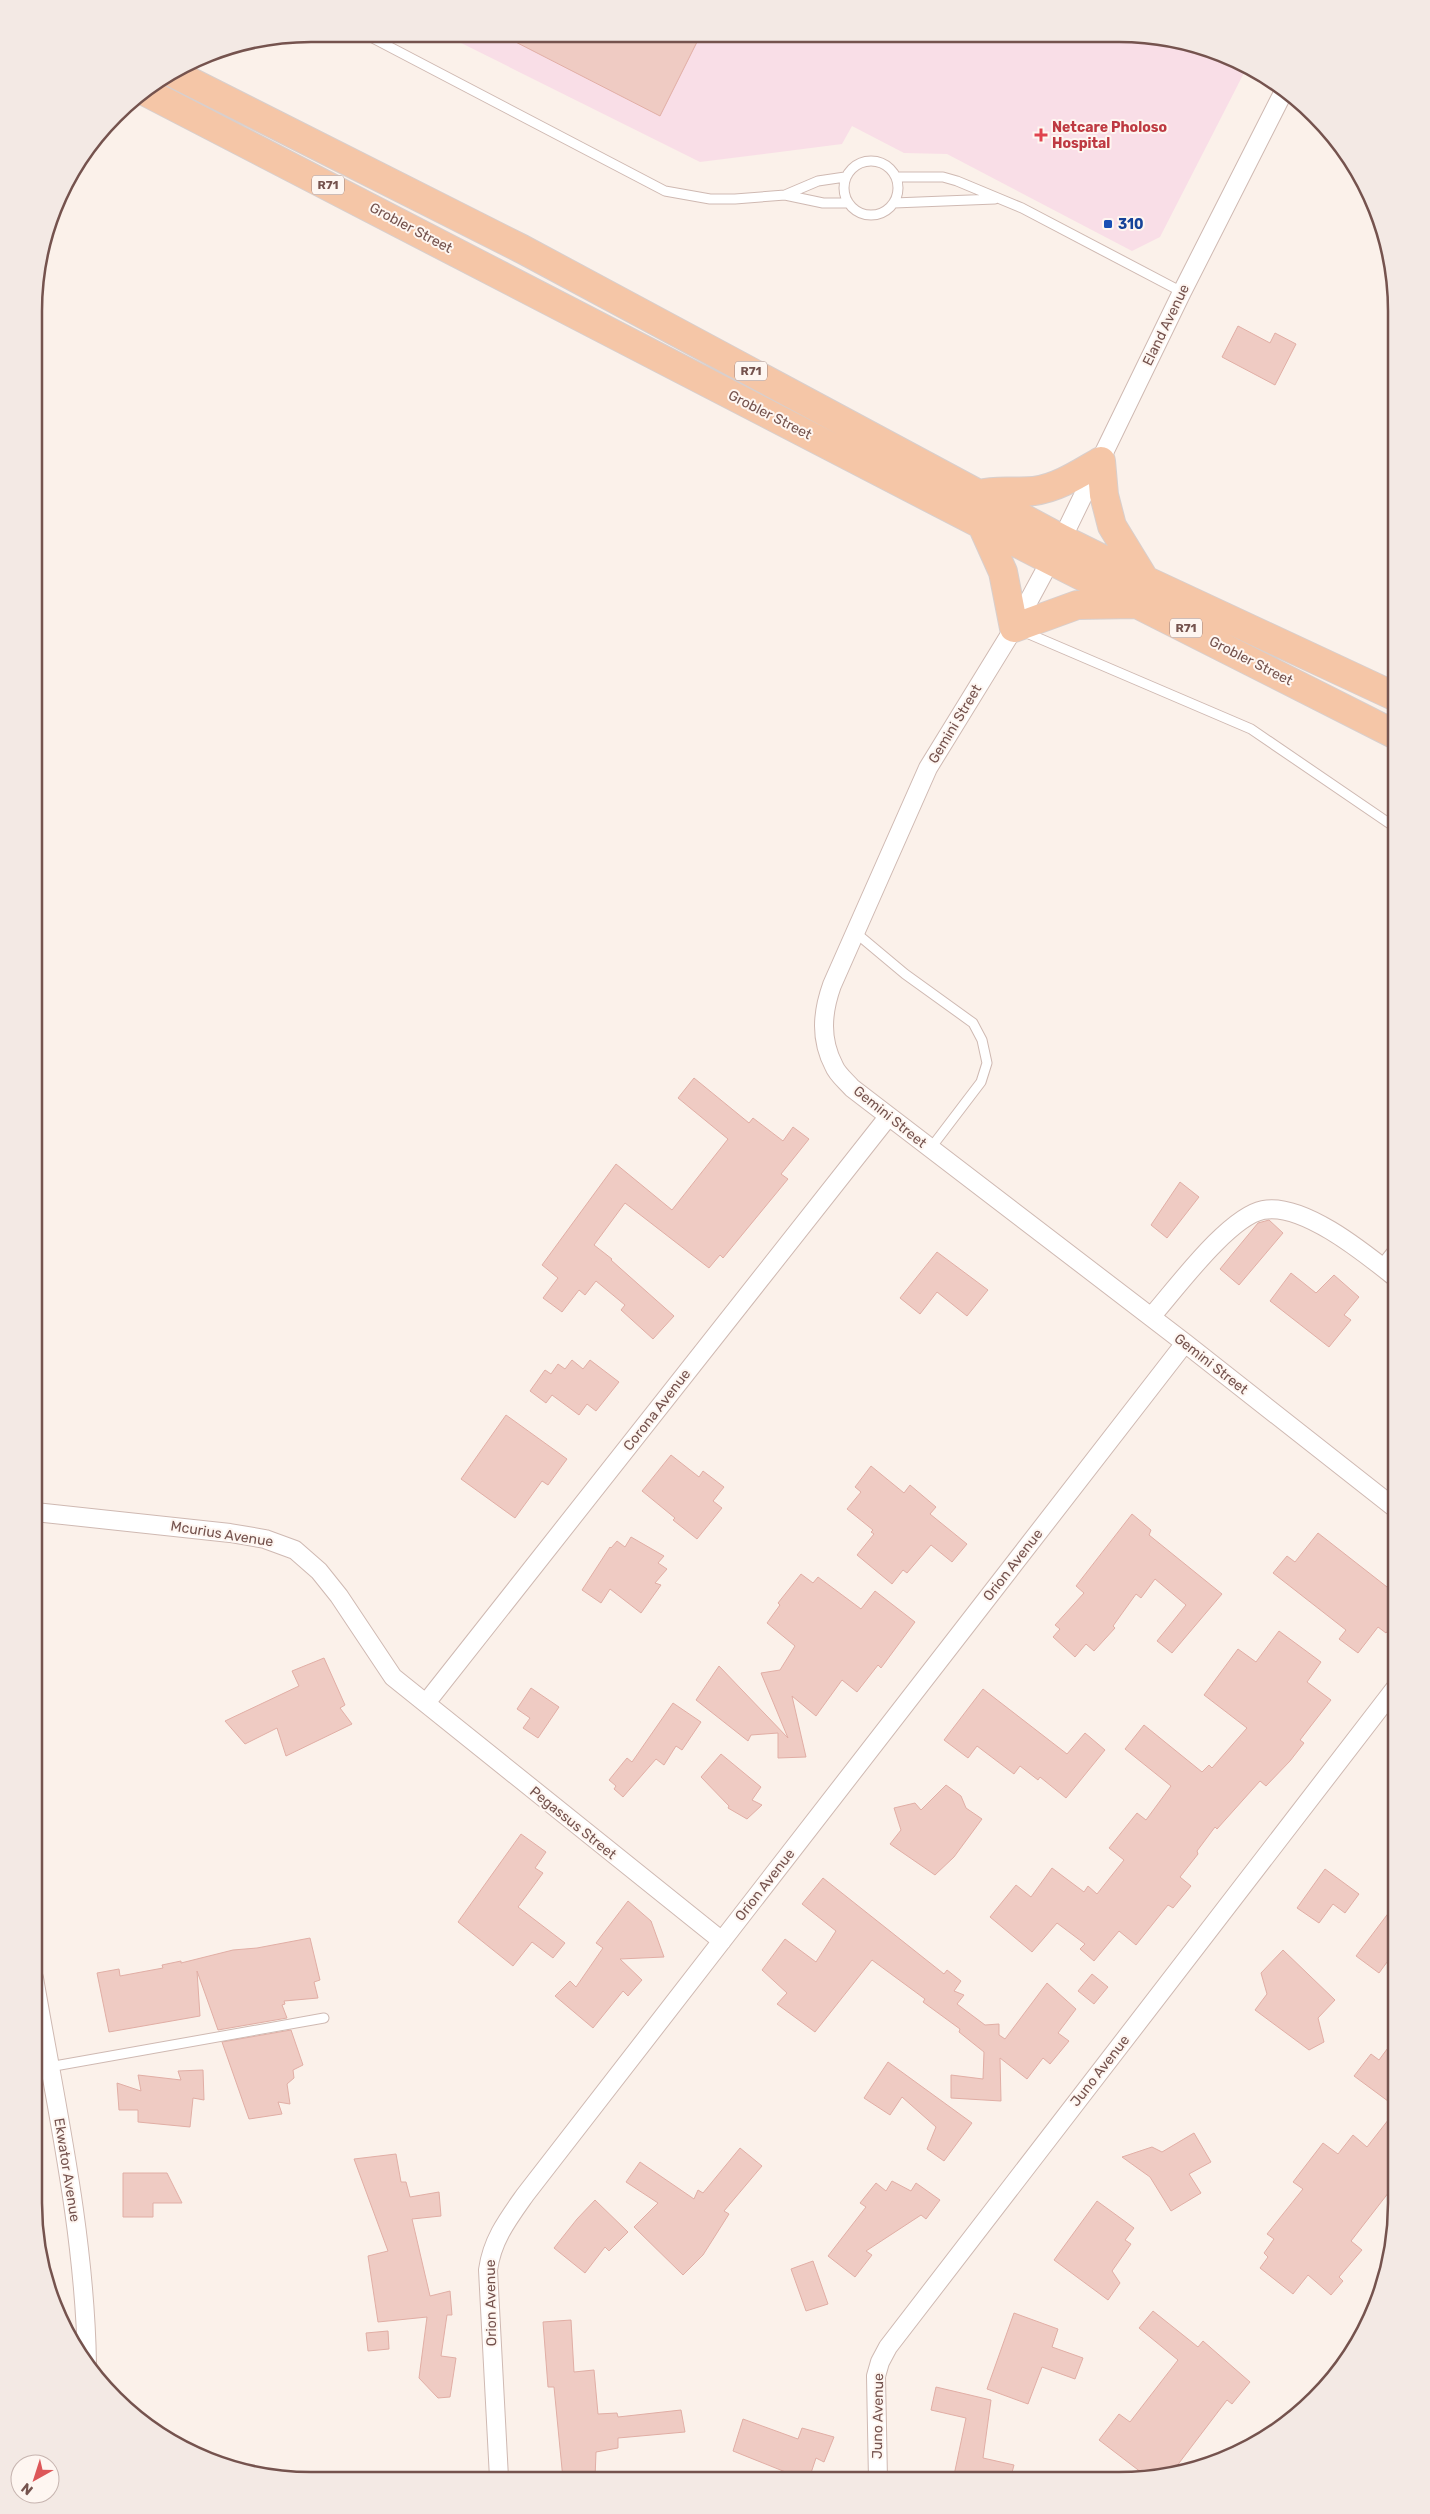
<svg xmlns="http://www.w3.org/2000/svg" width="1430" height="2514" font-family="Rubik,sans-serif">
<rect width="100%" height="100%" fill="#fbf1ea"/>
<path fill="#f9dee7" d="M 445,35 L 1172,39 L 1241,62 L 1247,67 L 1160,237 L 1132,251 L 947,154 L 904,153 L 852,126 L 842,144 L 700,162 Z"/>
<path fill="#efcbc3" stroke="#e1aea5" d="M 502,35 L 700,36 L 660,116 Z
M 1238,326 L 1270,343 L 1275,333 L 1296,344 L 1275,385 L 1222,357 Z
M 694,1078 L 749,1123 L 753,1118 L 783,1141 L 793,1127 L 809,1139 L 781,1174 L 788,1179 L 723,1258 L 720,1255 L 709,1268 L 625,1203 L 594,1245 L 612,1259 L 611,1260 L 674,1316 L 653,1339 L 621,1310 L 625,1305 L 596,1281 L 585,1295 L 579,1290 L 562,1312 L 543,1298 L 558,1278 L 542,1265 L 616,1164 L 672,1210 L 728,1139 L 678,1098 Z
M 1180,1182 L 1199,1197 L 1167,1238 L 1151,1225 Z
M 1269,1220 L 1283,1233 L 1239,1285 L 1220,1269 L 1258,1223 Z
M 937,1252 L 988,1290 L 967,1316 L 937,1292 L 920,1314 L 900,1298 Z
M 1291,1273 L 1316,1293 L 1334,1275 L 1359,1297 L 1344,1315 L 1351,1320 L 1329,1347 L 1270,1301 Z
M 572,1360 L 583,1369 L 590,1360 L 619,1382 L 596,1411 L 587,1404 L 579,1415 L 552,1395 L 546,1403 L 530,1391 L 545,1370 L 551,1374 L 558,1364 L 565,1369 Z
M 506,1415 L 567,1459 L 548,1485 L 542,1481 L 515,1518 L 461,1479 Z
M 671,1455 L 699,1477 L 703,1471 L 724,1487 L 713,1501 L 722,1508 L 697,1539 L 673,1520 L 675,1518 L 642,1491 Z
M 871,1466 L 904,1493 L 910,1485 L 936,1507 L 930,1514 L 967,1544 L 952,1562 L 931,1545 L 907,1573 L 903,1570 L 892,1584 L 857,1555 L 874,1534 L 871,1532 L 873,1530 L 847,1509 L 861,1492 L 855,1487 Z
M 1132,1514 L 1151,1530 L 1149,1535 L 1222,1594 L 1172,1653 L 1157,1641 L 1186,1605 L 1155,1579 L 1141,1598 L 1136,1594 L 1113,1626 L 1115,1628 L 1094,1651 L 1086,1644 L 1075,1657 L 1053,1637 L 1060,1629 L 1055,1625 L 1084,1593 L 1076,1586 Z
M 1318,1533 L 1396,1594 L 1396,1621 L 1386,1633 L 1378,1627 L 1358,1653 L 1339,1639 L 1346,1630 L 1273,1573 L 1287,1556 L 1295,1562 Z
M 631,1537 L 664,1556 L 658,1563 L 667,1569 L 655,1583 L 661,1585 L 641,1613 L 610,1589 L 601,1603 L 582,1590 L 610,1547 L 611,1548 L 617,1541 L 625,1547 Z
M 801,1574 L 813,1583 L 818,1577 L 861,1609 L 875,1591 L 915,1622 L 881,1668 L 878,1665 L 857,1692 L 842,1680 L 816,1716 L 792,1696 L 806,1757 L 778,1758 L 778,1733 L 751,1735 L 748,1741 L 696,1700 L 719,1666 L 788,1738 L 761,1673 L 780,1670 L 795,1646 L 767,1623 L 780,1605 L 778,1603 Z
M 1279,1631 L 1321,1662 L 1307,1682 L 1331,1700 L 1300,1740 L 1304,1743 L 1290,1761 L 1266,1786 L 1260,1781 L 1217,1829 L 1215,1827 L 1197,1851 L 1198,1854 L 1180,1877 L 1191,1886 L 1173,1908 L 1168,1905 L 1136,1945 L 1119,1931 L 1094,1961 L 1080,1949 L 1085,1944 L 1057,1923 L 1032,1952 L 990,1917 L 1016,1885 L 1031,1897 L 1052,1868 L 1084,1892 L 1088,1886 L 1097,1894 L 1124,1860 L 1109,1848 L 1137,1813 L 1146,1820 L 1171,1786 L 1125,1749 L 1144,1725 L 1202,1772 L 1209,1765 L 1212,1768 L 1247,1728 L 1204,1695 L 1238,1649 L 1256,1662 Z
M 324,1658 L 345,1705 L 340,1708 L 352,1724 L 286,1756 L 277,1728 L 245,1744 L 225,1721 L 299,1686 L 292,1671 Z
M 531,1688 L 559,1707 L 538,1738 L 523,1728 L 530,1718 L 517,1709 Z
M 983,1689 L 1067,1754 L 1085,1733 L 1105,1750 L 1066,1798 L 1040,1777 L 1038,1780 L 1020,1766 L 1014,1774 L 977,1746 L 968,1758 L 944,1740 Z
M 673,1703 L 701,1722 L 682,1750 L 676,1746 L 664,1765 L 656,1759 L 623,1797 L 614,1789 L 616,1786 L 609,1780 L 627,1758 L 632,1762 Z
M 721,1754 L 761,1787 L 752,1800 L 762,1805 L 747,1819 L 728,1808 L 729,1806 L 701,1777 Z
M 946,1785 L 961,1796 L 966,1808 L 982,1819 L 954,1857 L 935,1875 L 890,1844 L 901,1830 L 894,1808 L 915,1803 L 921,1810 Z
M 521,1834 L 546,1852 L 535,1868 L 543,1873 L 518,1907 L 565,1943 L 553,1958 L 532,1942 L 513,1966 L 458,1922 Z
M 1325,1869 L 1359,1894 L 1345,1913 L 1333,1904 L 1319,1923 L 1297,1908 Z
M 823,1878 L 944,1974 L 947,1970 L 961,1981 L 954,1991 L 964,1995 L 957,2004 L 985,2025 L 999,2024 L 999,2035 L 1005,2039 L 1047,1983 L 1076,2009 L 1058,2033 L 1069,2041 L 1050,2064 L 1043,2058 L 1027,2079 L 1000,2058 L 1001,2101 L 951,2098 L 951,2075 L 983,2079 L 984,2052 L 959,2032 L 960,2029 L 923,2002 L 925,1999 L 872,1960 L 815,2032 L 777,2004 L 787,1993 L 762,1970 L 785,1939 L 816,1962 L 836,1931 L 802,1904 Z
M 628,1901 L 651,1921 L 664,1957 L 620,1959 L 642,1980 L 628,1996 L 623,1991 L 593,2028 L 555,1996 L 570,1981 L 576,1987 L 603,1948 L 596,1943 Z
M 1396,1903 L 1396,1950 L 1379,1973 L 1356,1956 Z
M 310,1938 L 320,1980 L 314,1982 L 318,1998 L 284,2001 L 285,2004 L 282,2005 L 287,2018 L 218,2030 L 197,1971 L 200,2016 L 109,2032 L 97,1973 L 119,1969 L 120,1976 L 163,1968 L 162,1965 L 181,1961 L 181,1963 L 233,1950 L 257,1948 Z
M 1283,1950 L 1335,2000 L 1318,2018 L 1324,2042 L 1309,2050 L 1255,2010 L 1267,1994 L 1261,1973 Z
M 1092,1974 L 1108,1987 L 1094,2004 L 1078,1991 Z
M 291,2030 L 303,2065 L 293,2070 L 294,2078 L 287,2084 L 290,2104 L 278,2102 L 282,2114 L 249,2119 L 222,2042 Z
M 1396,2037 L 1396,2107 L 1354,2076 L 1371,2054 L 1379,2060 Z
M 888,2062 L 972,2123 L 944,2161 L 927,2149 L 936,2127 L 902,2097 L 890,2115 L 864,2098 Z
M 203,2070 L 204,2100 L 193,2098 L 190,2127 L 138,2122 L 138,2110 L 119,2110 L 117,2083 L 141,2091 L 138,2075 L 181,2080 L 178,2071 Z
M 1396,2110 L 1396,2183 L 1351,2241 L 1362,2250 L 1339,2277 L 1343,2281 L 1331,2295 L 1308,2275 L 1293,2294 L 1260,2268 L 1268,2257 L 1264,2253 L 1274,2239 L 1267,2234 L 1303,2189 L 1293,2182 L 1323,2143 L 1338,2154 L 1353,2135 L 1367,2147 Z
M 1194,2133 L 1211,2162 L 1189,2174 L 1201,2193 L 1171,2211 L 1150,2177 L 1122,2157 L 1152,2147 L 1162,2152 Z
M 740,2148 L 762,2166 L 724,2211 L 729,2214 L 703,2255 L 683,2275 L 634,2227 L 658,2203 L 626,2182 L 640,2162 L 694,2199 L 698,2190 L 703,2193 Z
M 396,2154 L 401,2182 L 406,2182 L 410,2197 L 439,2192 L 441,2216 L 412,2219 L 430,2296 L 450,2291 L 452,2315 L 447,2315 L 441,2356 L 456,2358 L 450,2397 L 438,2398 L 419,2378 L 427,2317 L 378,2322 L 368,2256 L 388,2251 L 354,2159 Z
M 123,2173 L 167,2173 L 182,2203 L 153,2203 L 153,2217 L 123,2217 Z
M 892,2181 L 911,2191 L 916,2183 L 940,2200 L 926,2219 L 921,2215 L 866,2251 L 872,2255 L 855,2277 L 828,2256 L 866,2207 L 860,2203 L 876,2183 L 886,2191 Z
M 595,2200 L 628,2232 L 609,2251 L 605,2247 L 585,2273 L 554,2248 L 577,2219 Z
M 1097,2201 L 1134,2228 L 1125,2240 L 1131,2244 L 1112,2271 L 1120,2283 L 1108,2300 L 1054,2260 Z
M 813,2261 L 828,2304 L 806,2311 L 791,2269 Z
M 1153,2311 L 1198,2347 L 1203,2341 L 1250,2382 L 1232,2404 L 1227,2400 L 1173,2471 L 1146,2476 L 1099,2440 L 1119,2414 L 1130,2422 L 1178,2360 L 1139,2328 Z
M 1014,2313 L 1058,2329 L 1052,2347 L 1083,2358 L 1075,2379 L 1042,2367 L 1028,2404 L 987,2389 Z
M 571,2320 L 574,2372 L 594,2370 L 598,2414 L 617,2413 L 618,2417 L 681,2410 L 685,2432 L 618,2438 L 618,2448 L 596,2452 L 595,2479 L 563,2479 L 554,2387 L 548,2387 L 543,2322 Z
M 388,2331 L 389,2349 L 368,2351 L 366,2333 Z
M 936,2387 L 991,2400 L 983,2458 L 1014,2465 L 1010,2480 L 953,2480 L 966,2418 L 931,2410 Z
M 743,2419 L 798,2439 L 802,2428 L 834,2437 L 824,2462 L 816,2458 L 809,2479 L 803,2479 L 733,2451 Z"/>
<g fill="none" stroke-linecap="round" stroke-linejoin="round">
<defs>
<path id="lane" d="M 365,34 L 665,191 L 710,199 L 735,199 L 785,195 L 823,203 L 848,203
M844 188a27 27 0 1 1 54 0a27 27 0 1 1-54 0Z
M 896,177 L 943,177 L 957,181 L 1022,208 L 1182,292
M 785,195 L 818,181 L 845,177
M 894,203 L 995,199
M 1022,631 L 1251,729 L 1396,828
M 856,933 L 905,974 L 973,1023 L 982,1040 L 987,1063 L 981,1082 L 930,1149
M 49,2067 L 324,2018"/>
<path id="street" d="M 1284,91 L 1182,292 L 1062,539 L 1014,628 L 928,768 L 832,985 C 822,1013 820,1039 834,1066 C 837,1074 846,1081 852,1088 L 1185,1343 L 1396,1509
M 1384,1268 L 1396,1253
M 1151,1317 C 1175,1290 1228,1217 1263,1210 C 1303,1202 1366,1254 1396,1278
M 35,1512 L 230,1533 L 265,1539 L 295,1550 L 319,1571 L 339,1596 L 393,1677 L 722,1941
M 426,1703 L 888,1117
M 34,1978 C 56,2106 85,2234 87,2364
M 499,2478 L 488,2270 C 492,2240 508,2219 525,2195 L 1185,1343
M 878,2480 L 876,2376 L 880,2362 L 888,2347 L 1396,1687"/>
<path id="primary" d="M 175,74 L 522,249 L 1062,539 L 1145,580 L 1396,697
M 146,92 L 1050,560 L 1396,735
M 980,494 C 998,489 1015,493 1034,491 C 1058,488 1080,473 1101,461 L 1104,495 L 1112,526 L 1145,580
M 981,523 L 1003,572 L 1014,628 L 1077,605 L 1135,604"/>
</defs>
<use href="#lane" stroke="#cfb9b2" stroke-width="11"/>
<use href="#street" stroke="#cfb9b2" stroke-width="20"/>
<use href="#primary" stroke="#d8cfcd" stroke-width="30"/>
<use href="#lane" stroke="#fff" stroke-width="9"/>
<use href="#street" stroke="#fff" stroke-width="18"/>
<use href="#primary" stroke="#f5c6a7" stroke-width="28"/>
</g>
<path fill="#e0444e" stroke="#fef6f1" stroke-width="2" d="M1038.5 127.5h5v5h5v5h-5v5h-5v-5h-5v-5h5z"/>
<rect fill="#1a4fb4" stroke="#fef6f1" stroke-width="2" x="1103" y="219" width="10" height="10" rx="2.5"/>
<g text-anchor="middle" dominant-baseline="central" stroke-width="4" stroke-linejoin="round" paint-order="stroke">
<g fill="#fef6f1" stroke="#9e847f" stroke-width="1">
<rect x="312" y="175.5" width="32" height="19" rx="4"/>
<rect x="735" y="361.5" width="32" height="19" rx="4"/>
<rect x="1170" y="618.5" width="32" height="19" rx="4"/>
</g>
<g font-size="12" font-weight="bold" fill="#75534e">
<text x="328" y="185">R71</text>
<text x="751" y="371">R71</text>
<text x="1186" y="628">R71</text>
</g>
<g font-size="14" font-weight="bold" fill="#be3a42" stroke="#fef6f1" text-anchor="start">
<text x="1052" y="127">Netcare Pholoso<tspan x="1052" dy="16">Hospital</tspan></text>
</g>
<g font-size="14" font-weight="bold" fill="#164399" stroke="#fef6f1" text-anchor="start">
<text x="1118" y="224">310</text>
</g>
<g font-size="14" fill="#75534e" stroke="#fef6f1">
<text transform="translate(411 228) rotate(28)">Grobler Street</text>
<text transform="translate(1166 325) rotate(-64)">Eland Avenue</text>
<text transform="translate(770 415) rotate(27)">Grobler Street</text>
<text transform="translate(1251 661) rotate(27)">Grobler Street</text>
<text transform="translate(955 724) rotate(-59)">Gemini Street</text>
<text transform="translate(890 1117) rotate(39)">Gemini Street</text>
<text transform="translate(1211 1364) rotate(38)">Gemini Street</text>
<text transform="translate(657 1410) rotate(-52)">Corona Avenue</text>
<text transform="translate(222 1534) rotate(9)">Mcurius Avenue</text>
<text transform="translate(1013 1565) rotate(-52)">Orion Avenue</text>
<text transform="translate(573 1823) rotate(39)">Pegassus Street</text>
<text transform="translate(765 1885) rotate(-52)">Orion Avenue</text>
<text transform="translate(1100 2071) rotate(-52)">Juno Avenue</text>
<text transform="translate(67 2170) rotate(81)">Ekwator Avenue</text>
<text transform="translate(491 2303) rotate(-91)">Orion Avenue</text>
<text transform="translate(878 2416) rotate(-89)">Juno Avenue</text>
</g>
</g>
<path d="M0 0H1430V2514H0ZM311 42H1119A269 269 0 0 1 1388 311V2203A269 269 0 0 1 1119 2472H311A269 269 0 0 1 42 2203V311A269 269 0 0 1 311 42Z" fill="#f3e9e4" fill-rule="evenodd"/>
<path fill="none" stroke="#75534e" stroke-width="2.5" d="M311 42H1119A269 269 0 0 1 1388 311V2203A269 269 0 0 1 1119 2472H311A269 269 0 0 1 42 2203V311A269 269 0 0 1 311 42Z"/>
<g transform="translate(35 2479) rotate(219)"><circle r="24" fill="#fef6f1" stroke="#c7b5b0"/>
<path d="M0-4L9 19L0 12L-9 19Z" fill="#dd5759"/>
<text y="-8" font-size="14" font-weight="bold" text-anchor="middle" fill="#75534e">N</text>
</g>
</svg>
